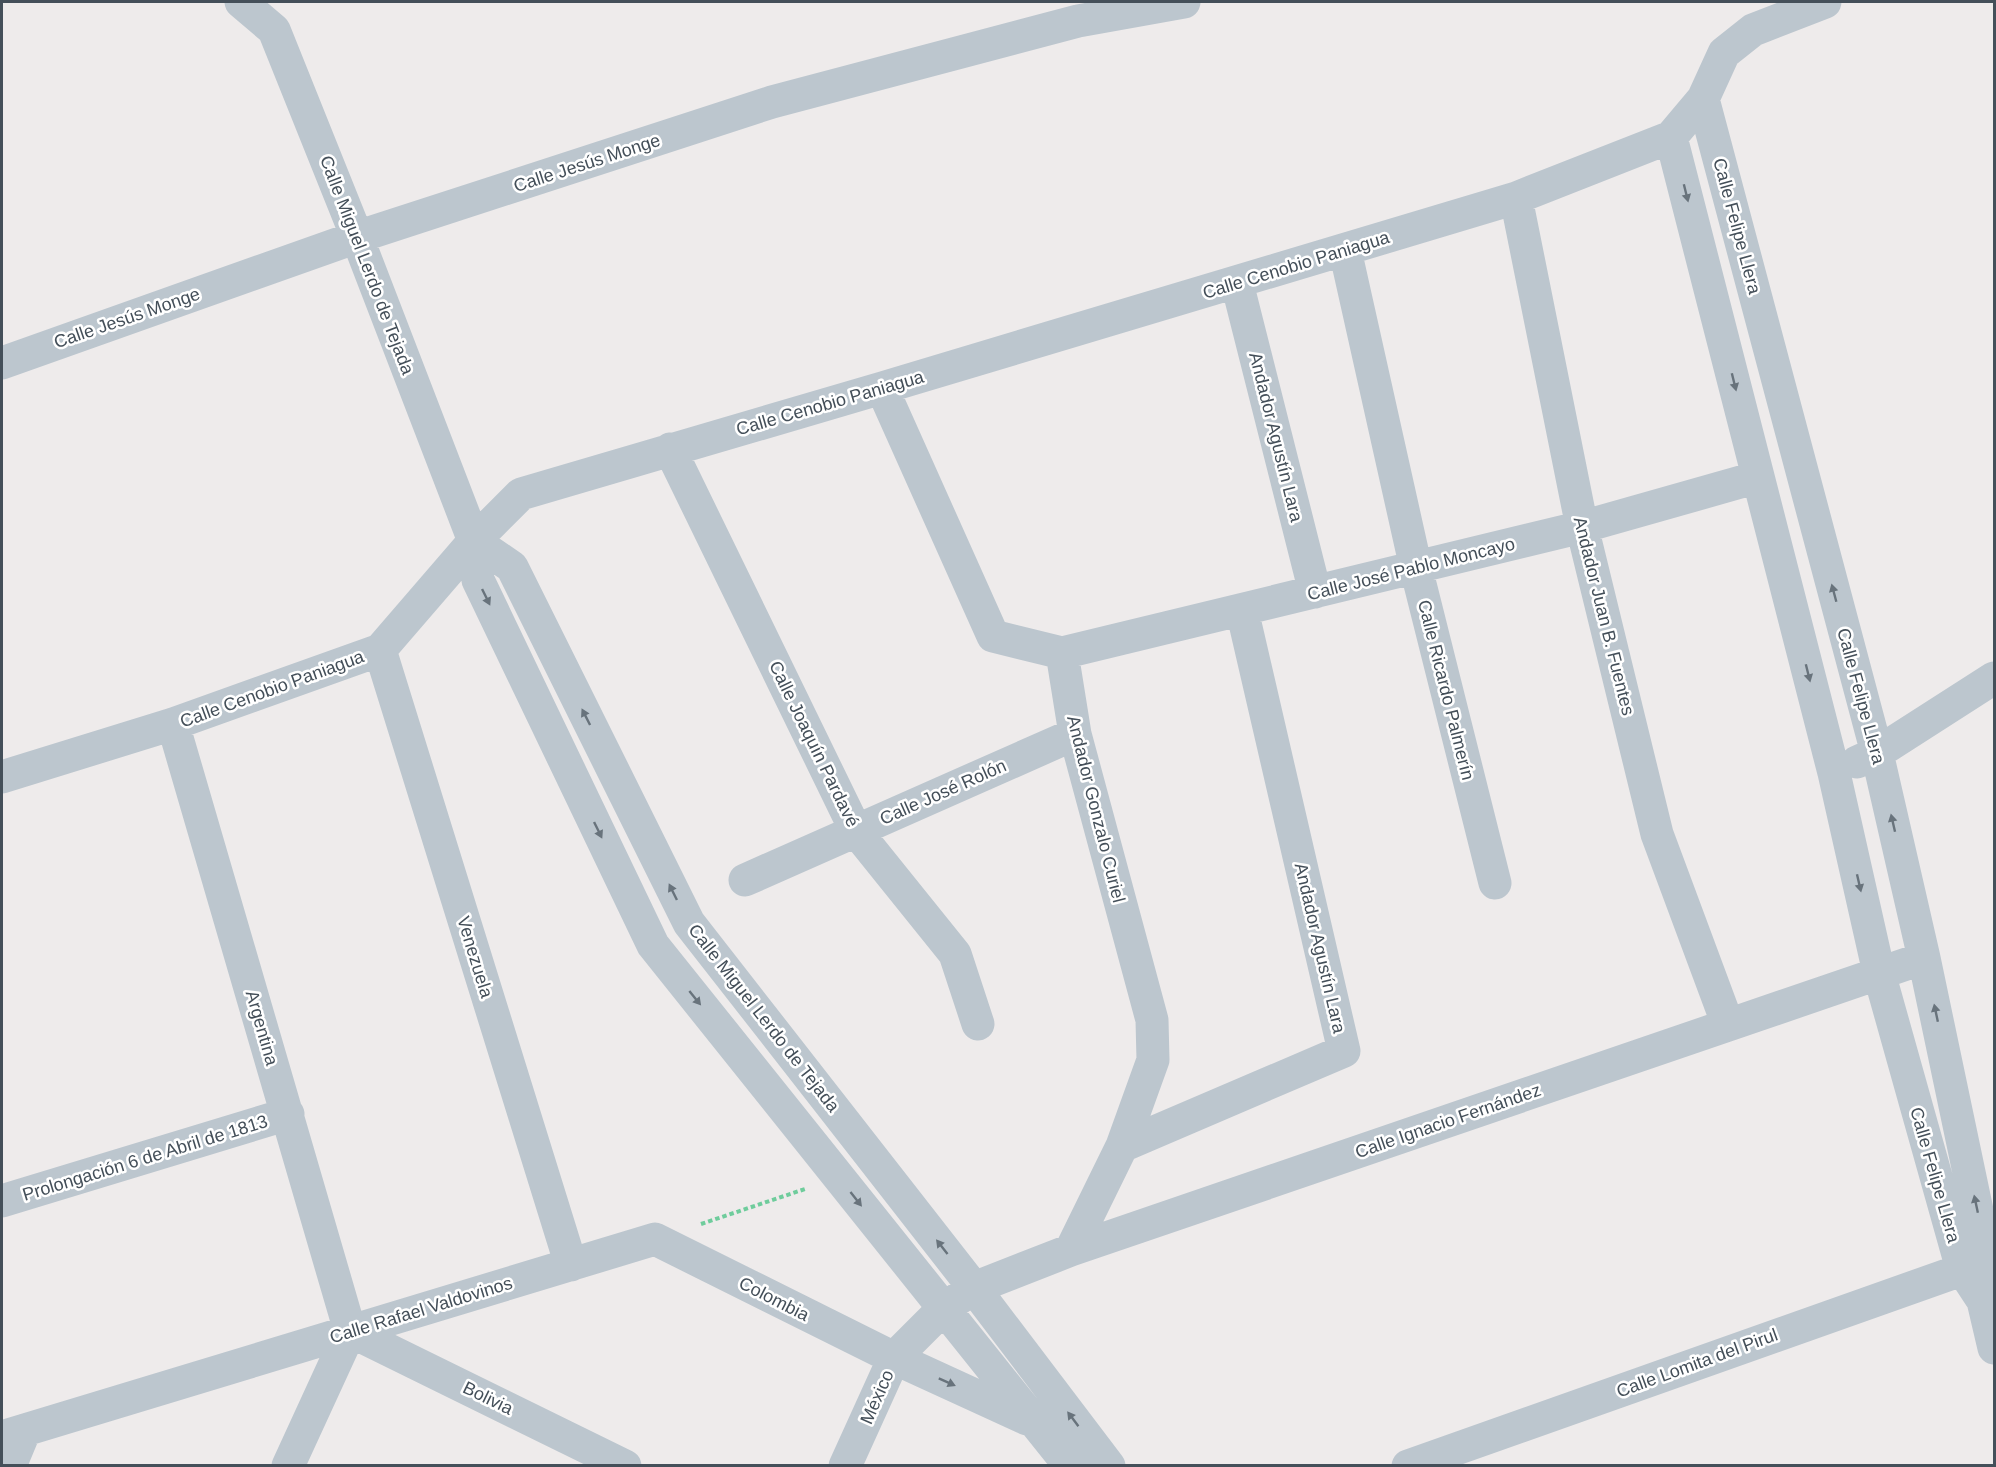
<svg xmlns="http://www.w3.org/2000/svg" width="1996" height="1467" font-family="Helvetica,sans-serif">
<rect width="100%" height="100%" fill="#eeebeb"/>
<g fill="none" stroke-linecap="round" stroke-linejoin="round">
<path stroke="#6fcc9c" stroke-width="4" stroke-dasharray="4.5 3" stroke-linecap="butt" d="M 701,1224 L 805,1189"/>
<path stroke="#bcc6ce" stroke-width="33" d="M 241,2 L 274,30 L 357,237 L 474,541 L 478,580 L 653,945 L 1070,1466
M 1703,99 L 1877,753 L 1924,958 L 1979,1220 L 1986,1261 L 1983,1301 L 1994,1348
M 1671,137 L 1834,773 L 1879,973 L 1962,1269 L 1983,1301
M 1516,198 L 1582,527 L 1657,834 L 1728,1025
M 1345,250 L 1416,568 L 1495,883
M 1237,283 L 1315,592
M 2,363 L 357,237 L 772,102 L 1078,21 L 1184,2
M 882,388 L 993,636 L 1062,653 L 1582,527 L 1758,477
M 670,449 L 856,831 L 955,954 L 978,1024
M 474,541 L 512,567 L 689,923 L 974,1288 L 1109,1466
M 380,650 L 571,1265
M 1062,653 L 1075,734 L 1152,1020 L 1153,1060 L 1122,1146 L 1071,1250
M 173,724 L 350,1331
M 1857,762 L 1877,753 L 1994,678
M 2,777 L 173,724 L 380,650 L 474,541 L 521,494 L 882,388 L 1516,198 L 1671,137 L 1703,99 L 1724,53 L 1753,30 L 1825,2
M 745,880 L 1075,734
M 1122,1146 L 1344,1051 L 1242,610
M 2,1201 L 288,1114
M 350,1331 L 625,1466
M 2,1437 L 655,1239 L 894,1358 L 1027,1419
M 10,1466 L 25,1430
M 288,1466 L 350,1331
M 845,1466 L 894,1358 L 943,1309 L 974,1288 L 1071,1250 L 1924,958
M 1408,1466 L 1984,1262"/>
</g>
<defs><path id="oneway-solid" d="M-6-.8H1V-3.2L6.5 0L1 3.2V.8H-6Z" transform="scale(1.5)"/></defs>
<g fill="#68737c">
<use href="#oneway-solid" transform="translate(1686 193) rotate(76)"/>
<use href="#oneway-solid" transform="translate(1734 382) rotate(76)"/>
<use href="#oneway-solid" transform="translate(1834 593) rotate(-105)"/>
<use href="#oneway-solid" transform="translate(486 597) rotate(64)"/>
<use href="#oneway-solid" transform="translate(1808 673) rotate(76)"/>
<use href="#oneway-solid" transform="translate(586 717) rotate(-117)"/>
<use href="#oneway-solid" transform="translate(1893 823) rotate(-103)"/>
<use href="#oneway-solid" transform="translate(598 830) rotate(64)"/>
<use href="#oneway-solid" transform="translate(1859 883) rotate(77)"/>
<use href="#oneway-solid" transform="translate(673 892) rotate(-116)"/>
<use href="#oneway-solid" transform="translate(695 998) rotate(51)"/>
<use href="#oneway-solid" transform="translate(1936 1013) rotate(-102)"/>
<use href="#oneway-solid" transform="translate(856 1199) rotate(52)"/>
<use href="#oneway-solid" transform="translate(1976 1204) rotate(-102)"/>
<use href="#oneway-solid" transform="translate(942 1247) rotate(-128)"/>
<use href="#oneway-solid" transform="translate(947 1382) rotate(24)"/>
<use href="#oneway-solid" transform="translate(1073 1419) rotate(-127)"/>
</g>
<g text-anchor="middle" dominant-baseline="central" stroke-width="5" stroke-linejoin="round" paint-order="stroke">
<g font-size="18" fill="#444f59" stroke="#fff">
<text transform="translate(587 163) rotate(-18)">Calle Jesús Monge</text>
<text transform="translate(1737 226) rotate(75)">Calle Felipe Llera</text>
<text transform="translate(367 265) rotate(69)">Calle Miguel Lerdo de Tejada</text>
<text transform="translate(1296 265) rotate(-17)">Calle Cenobio Paniagua</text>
<text transform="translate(127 318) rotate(-19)">Calle Jesús Monge</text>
<text transform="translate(830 403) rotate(-16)">Calle Cenobio Paniagua</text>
<text transform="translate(1276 437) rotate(76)">Andador Agustín Lara</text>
<text transform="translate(1411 569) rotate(-14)">Calle José Pablo Moncayo</text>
<text transform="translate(1604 616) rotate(76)">Andador Juan B. Fuentes</text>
<text transform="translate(272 689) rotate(-20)">Calle Cenobio Paniagua</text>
<text transform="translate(1446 690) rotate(76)">Calle Ricardo Palmerín</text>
<text transform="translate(1861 696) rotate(75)">Calle Felipe Llera</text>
<text transform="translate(814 744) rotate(64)">Calle Joaquín Pardavé</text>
<text transform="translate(943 792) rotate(-24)">Calle José Rolón</text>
<text transform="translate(1096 809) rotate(76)">Andador Gonzalo Curiel</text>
<text transform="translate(1320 948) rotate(77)">Andador Agustín Lara</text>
<text transform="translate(475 957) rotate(73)">Venezuela</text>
<text transform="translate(764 1018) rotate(52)">Calle Miguel Lerdo de Tejada</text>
<text transform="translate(262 1028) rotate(74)">Argentina</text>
<text transform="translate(1448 1121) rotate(-19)">Calle Ignacio Fernández</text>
<text transform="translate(145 1158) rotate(-17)">Prolongación 6 de Abril de 1813</text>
<text transform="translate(1935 1175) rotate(74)">Calle Felipe Llera</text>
<text transform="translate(774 1299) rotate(27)">Colombia</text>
<text transform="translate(421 1310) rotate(-17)">Calle Rafael Valdovinos</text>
<text transform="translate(1697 1363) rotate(-20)">Calle Lomita del Pirul</text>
<text transform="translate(877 1397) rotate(-66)">México</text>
<text transform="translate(488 1398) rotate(26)">Bolivia</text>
</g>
</g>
<rect width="1996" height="1467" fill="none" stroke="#444f59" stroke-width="6"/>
</svg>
